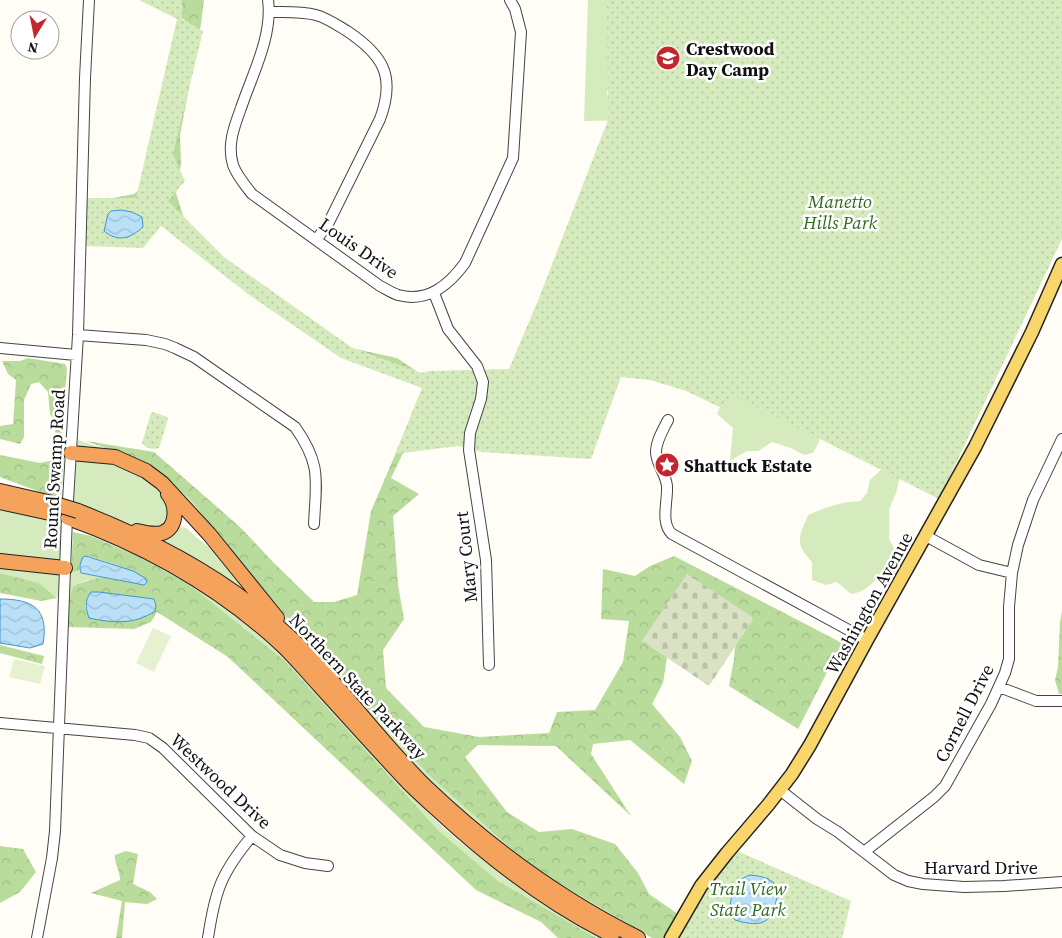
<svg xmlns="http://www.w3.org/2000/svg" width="1062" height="938" font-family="'Source Serif 4',serif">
<defs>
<pattern id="forest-crowns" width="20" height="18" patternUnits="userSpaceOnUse" patternTransform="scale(1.25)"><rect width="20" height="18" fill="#b9dc9c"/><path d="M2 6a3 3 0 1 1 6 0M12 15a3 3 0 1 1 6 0" fill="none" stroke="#9ebc85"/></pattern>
<pattern id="cemetery-stones" width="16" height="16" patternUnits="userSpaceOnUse" patternTransform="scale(1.25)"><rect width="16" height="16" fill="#d9e3c4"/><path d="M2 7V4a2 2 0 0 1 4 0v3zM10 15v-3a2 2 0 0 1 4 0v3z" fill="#b9c2a7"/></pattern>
<pattern id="park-dots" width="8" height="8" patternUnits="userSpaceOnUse" patternTransform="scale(1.25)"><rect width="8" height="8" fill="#d5ebbd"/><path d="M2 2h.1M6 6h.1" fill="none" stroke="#b6c8a1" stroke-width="1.8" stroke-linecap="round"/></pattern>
<pattern id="water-waves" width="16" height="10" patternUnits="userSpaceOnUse" patternTransform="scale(1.25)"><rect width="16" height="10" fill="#b9e0f7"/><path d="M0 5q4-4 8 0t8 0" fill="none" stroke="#9ebfd3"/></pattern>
</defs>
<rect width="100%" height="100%" fill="#fffdf5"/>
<path fill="#d5ebbd" d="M 588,0 L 609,0 L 612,85 L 607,91 L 607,95 L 620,103 L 634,120 L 584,121 Z
M 728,390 L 818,428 L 819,442 L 813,453 L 804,455 L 791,448 L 772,442 L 758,451 L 747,451 L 730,461 L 733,428 L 717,414 Z
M 78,440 L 125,455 L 153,468 L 189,498 L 245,568 L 533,868 L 652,938 L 587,905 L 533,870 L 475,824 L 425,779 L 309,646 L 285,622 L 191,509 L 169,486 L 77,447 Z
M 80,459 L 122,465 L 138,472 L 169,497 L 169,522 L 151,532 L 72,504 L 75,465 Z
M 884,467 L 901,472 L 896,493 L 889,509 L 889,539 L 896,551 C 885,568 872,592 851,594 L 837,582 L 826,585 L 812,580 L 812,562 C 794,542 799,538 808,515 C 826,507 841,502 860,501 L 867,493 L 870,480 Z
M 0,509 L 37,514 L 63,522 L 61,556 L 59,560 L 54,562 L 0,555 Z
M 183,527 L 188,529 L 196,537 L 227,561 L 260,604 L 151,536 Z
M 0,566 L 58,574 L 60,576 L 57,598 L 39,583 L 0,573 Z
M 80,570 L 81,573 L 100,577 C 81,583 76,580 69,600 L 71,573 Z
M 190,585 C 229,610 268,637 301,670 C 351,721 392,780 444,828 C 461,844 481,858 501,872 C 533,896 566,920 603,938 L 596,938 L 576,927 L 498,881 L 438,830 L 284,660 Z"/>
<path fill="url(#forest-crowns)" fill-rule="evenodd" d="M 146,0 L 204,0 L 201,24 L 180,135 L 181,164 L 176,193 L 184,219 L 221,256 L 351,348 L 397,358 L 422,375 L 453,372 L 403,453 L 391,478 L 419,494 L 393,516 L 398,585 L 404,619 L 383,650 L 386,688 L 424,727 L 479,737 L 549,733 L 557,712 L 595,710 L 623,662 L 629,621 L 601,619 L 603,569 L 635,576 L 650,566 L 674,556 L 842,643 L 798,729 L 729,686 L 734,659 L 737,624 L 669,644 L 663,683 L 652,704 L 680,737 L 692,761 L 684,784 L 630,740 L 593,744 L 591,754 L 631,816 L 556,746 L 478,745 L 465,757 L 507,812 L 539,832 L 572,829 L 615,844 L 638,873 L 649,894 L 678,914 L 668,938 L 652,938 L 533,868 L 430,776 L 335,673 L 245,568 L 189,498 L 153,468 L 125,455 L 86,441 L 154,452 L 240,527 L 274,563 L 314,602 L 334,602 L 357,595 L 371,511 L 423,390 L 421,386 L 344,357 L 161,222 L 92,202 L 134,194 L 143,186 L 183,37 L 185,20 Z
M 28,358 L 65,364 L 67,369 L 60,449 L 56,449 L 55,421 L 50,414 L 48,392 L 39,382 L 31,384 L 24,400 L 24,437 L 20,444 L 0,439 L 0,426 L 13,424 L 16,380 L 8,374 L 2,361 L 20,361 Z
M 0,455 L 40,463 L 64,458 L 61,500 L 0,477 Z
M 73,532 L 91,536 L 138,556 L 190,585 L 284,660 L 438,830 L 498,881 L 596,938 L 558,938 L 541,922 L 476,890 L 228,657 L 157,612 L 151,622 L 134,629 L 68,627 L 69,600 L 73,587 L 78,584 L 100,577 L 144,585 L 133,571 L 89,556 L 79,567 L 80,570 L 71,573 ZM 91,592 L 99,592 L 154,599 L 89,618 L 85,606 Z
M 0,573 L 39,583 L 57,598 L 41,601 L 0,593 Z
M 1062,611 L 1062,694 L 1059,694 L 1055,680 L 1058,667 L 1060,622 Z
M 0,645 L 44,656 L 42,664 L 0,653 Z
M 0,846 L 23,849 L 36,872 L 20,892 L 0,903 Z
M 126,851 L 138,854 L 133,884 L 150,892 L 157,899 L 147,904 L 125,902 L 122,938 L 116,938 L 122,901 L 91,893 L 120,880 C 120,870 114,864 115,855 Z"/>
<path fill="url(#cemetery-stones)" d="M 687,574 L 754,618 L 709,686 L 642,641 Z"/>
<path fill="url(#park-dots)" d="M 139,0 L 182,0 L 182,19 L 203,31 L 173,154 L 185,181 L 168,201 L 224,257 L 351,347 L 421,373 L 428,371 L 509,369 L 539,298 L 608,120 L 607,0 L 1062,0 L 1062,239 L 939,499 L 731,394 L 726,410 L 686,391 L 650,380 L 621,377 L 591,459 L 482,452 L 458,446 L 395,454 L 422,388 L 341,358 L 248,294 L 161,226 L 143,248 L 85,246 L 87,198 L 136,198 L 177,19 Z
M 153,412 L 167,417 L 168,419 L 159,448 C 154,450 145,448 142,443 L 151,413 Z
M 737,851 L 851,901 L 842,938 L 676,938 L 694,907 L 720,871 Z"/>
<path fill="#e6f2cf" d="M 153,628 L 171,636 L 154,672 L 136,663 Z
M 14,659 L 45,666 L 40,684 L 9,677 Z"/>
<path fill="url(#water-waves)" stroke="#3f96cf" d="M 121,210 L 132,212 L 142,217 L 143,227 C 131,238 118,243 104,231 L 108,214 L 111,211 Z
M 86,556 L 133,571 L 145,578 L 147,582 L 144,585 L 81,573 C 79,567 80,563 83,557 Z
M 91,592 L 99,592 L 154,599 L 156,606 L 155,611 C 135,625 112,623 89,618 C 86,609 84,601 91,592 Z
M 0,599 C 33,599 49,609 43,644 L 30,648 L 0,643 Z
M 750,875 C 761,876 772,878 778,888 C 775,919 767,930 735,920 L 729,912 C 732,895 732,881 750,875 Z"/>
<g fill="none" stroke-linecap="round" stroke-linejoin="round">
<defs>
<path id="minor" d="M 268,0 C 273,36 252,75 241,108 C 234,127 227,145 233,165 C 237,176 245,185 252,194 L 380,286 C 386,289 392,293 398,295 C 428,303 449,285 465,263 L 513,158 L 521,32 L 515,9 L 510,0
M 269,12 C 285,12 301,11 316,15 C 327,18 337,25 347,31 C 383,55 396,76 380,119 L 329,222 L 317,239
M 434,293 L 448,329 L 477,366 L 483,382 L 481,399 L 470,433 L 469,450 L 486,560 L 489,665
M 78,335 L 146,340 L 165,344 L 175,348 L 194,357 L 295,427 C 322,465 316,481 314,524
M 0,348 L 76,355
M 668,420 C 663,430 656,441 656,452 C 656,464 666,474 667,486 C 668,501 660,523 672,534 L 867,640
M 926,536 L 979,565 L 1012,573
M 999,687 L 1036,701 L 1062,701
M 0,723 L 135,735 L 149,738 L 163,748 L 252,836 L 280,855 L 305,863 L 328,866
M 780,790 L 817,819 L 838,832 L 894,875 L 908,881 L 923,884 L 964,887 L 1004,886 L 1062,882
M 864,852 L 934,797 L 945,786 L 991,704 L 1005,673 L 1009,659 L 1009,607 L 1012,573 L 1018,545 L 1033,500 L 1062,439
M 37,938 L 52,858 L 55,831 L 67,517 L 78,335 L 85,78 L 89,0
M 208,938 C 215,891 221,873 252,836"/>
<path id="major" d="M 671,938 L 701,886 L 727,853 L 768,805 L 792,774 L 810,745 L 867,640 L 975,447 L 1032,332 L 1062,264"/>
<path id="highway" d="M 71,453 L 115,457 L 146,471 L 162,483 L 209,534 L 277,618
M 0,491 L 52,503
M 0,502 L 50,513
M 78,511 C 142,536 205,567 259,611 C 273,622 287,634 299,646 C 344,690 381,743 426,787 C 489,847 560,899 638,938
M 68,518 C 146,546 220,588 281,644 C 295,657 307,672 320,686 C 348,717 376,748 404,778 C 415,790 428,801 440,812 C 492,860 549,904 612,935
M 137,531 C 145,533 154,535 162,533 C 178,528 177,505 168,494
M 0,561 L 65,568"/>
</defs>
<use href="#minor" stroke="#444" stroke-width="12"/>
<use href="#major" stroke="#222" stroke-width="15"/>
<use href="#highway" stroke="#222" stroke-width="16"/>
<use href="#minor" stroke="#fff" stroke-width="10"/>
<use href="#major" stroke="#f9d66b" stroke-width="12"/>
<use href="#highway" stroke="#f5a25d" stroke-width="14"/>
<defs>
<path id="highway-bridge" d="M 52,503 L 78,511"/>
</defs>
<use href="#highway-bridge" stroke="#222" stroke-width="16" stroke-linecap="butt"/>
<use href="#highway-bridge" stroke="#f5a25d" stroke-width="14"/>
</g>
<defs>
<symbol id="school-disc" viewBox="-11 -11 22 22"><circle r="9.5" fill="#c4262e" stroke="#fff"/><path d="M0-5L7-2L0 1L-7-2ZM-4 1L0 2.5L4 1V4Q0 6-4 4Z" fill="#fff"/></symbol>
<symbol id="sight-disc" viewBox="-11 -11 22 22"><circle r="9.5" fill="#c4262e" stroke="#fff"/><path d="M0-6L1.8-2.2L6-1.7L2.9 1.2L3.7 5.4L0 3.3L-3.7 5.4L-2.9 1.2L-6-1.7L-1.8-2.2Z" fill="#fff"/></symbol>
</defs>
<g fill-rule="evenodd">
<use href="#school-disc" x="654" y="44" width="28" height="28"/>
<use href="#sight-disc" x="653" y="451" width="28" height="28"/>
</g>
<g text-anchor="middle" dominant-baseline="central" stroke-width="5" stroke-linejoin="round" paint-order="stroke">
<g font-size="18" font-weight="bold" fill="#111" stroke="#fff" text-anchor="start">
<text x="686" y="48">Crestwood<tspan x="686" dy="21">Day Camp</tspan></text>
<text x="684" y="465">Shattuck Estate</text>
</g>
<g font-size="18" font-style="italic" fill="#2f6b1f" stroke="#fff">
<text x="840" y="201">Manetto<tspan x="840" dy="21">Hills Park</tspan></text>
<text x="748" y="888">Trail View<tspan x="748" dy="21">State Park</tspan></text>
</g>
<g font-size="18" fill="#111" stroke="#fff">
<text transform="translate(359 248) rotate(35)">Louis Drive</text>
<text transform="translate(54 469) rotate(-87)">Round Swamp Road</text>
<text transform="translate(466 557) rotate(-96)">Mary Court</text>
<text transform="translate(869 603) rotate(-61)">Washington Avenue</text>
<text transform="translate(358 686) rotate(47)">Northern State Parkway</text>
<text transform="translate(964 713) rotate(-63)">Cornell Drive</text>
<text transform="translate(221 781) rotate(43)">Westwood Drive</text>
<text x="981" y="867">Harvard Drive</text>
</g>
</g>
<g transform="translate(35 35) rotate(190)"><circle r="24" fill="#ffffff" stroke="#a0a0a0"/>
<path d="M0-4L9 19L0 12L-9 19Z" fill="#c4262e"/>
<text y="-8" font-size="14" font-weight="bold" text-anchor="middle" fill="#111111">N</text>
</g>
</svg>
